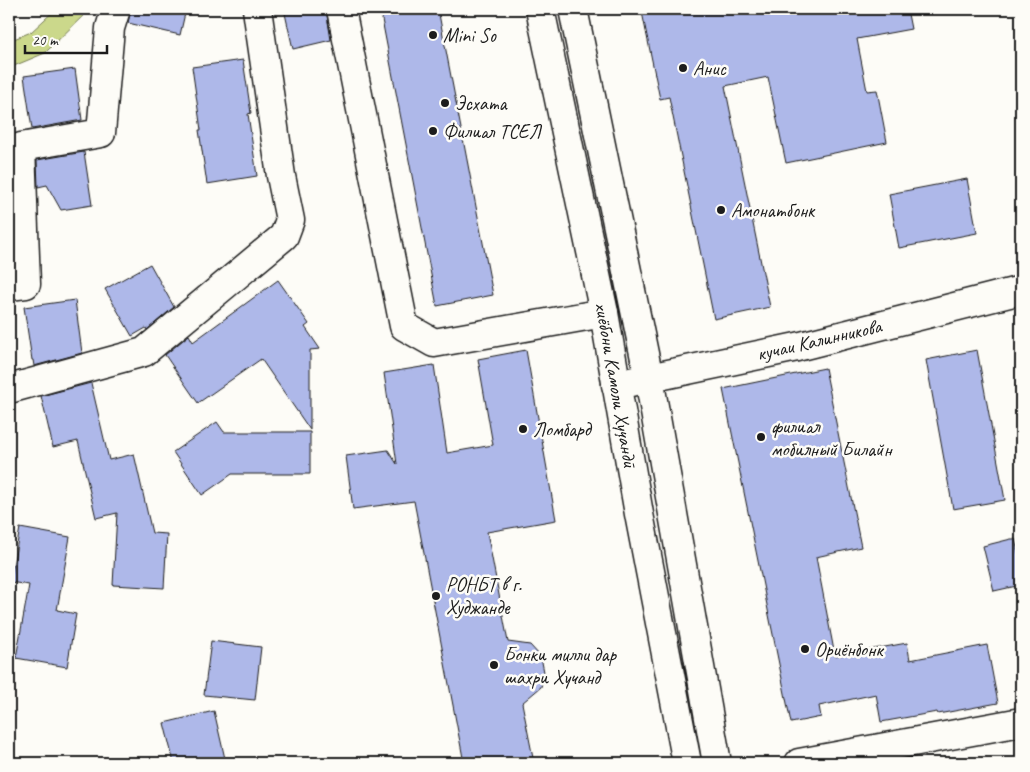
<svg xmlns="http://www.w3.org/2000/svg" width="1030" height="772" font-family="Caveat,sans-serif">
<rect width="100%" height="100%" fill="#fdfcf7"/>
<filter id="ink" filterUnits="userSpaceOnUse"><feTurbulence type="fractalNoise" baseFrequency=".02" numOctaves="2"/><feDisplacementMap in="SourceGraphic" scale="10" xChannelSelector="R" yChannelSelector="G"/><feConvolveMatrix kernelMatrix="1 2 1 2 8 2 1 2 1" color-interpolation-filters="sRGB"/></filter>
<g filter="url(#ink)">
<path fill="#cbd88b" stroke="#747a54" d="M 56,9 L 90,9 L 45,53 L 9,68 L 9,41 L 31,32 Z"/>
<path fill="#aeb8e9" stroke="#1c1c1c" d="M 131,9 L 186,9 L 180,35 L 128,23 Z
M 284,9 L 326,9 L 331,40 L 293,49 Z
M 380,9 L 438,9 L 493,295 L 437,306 Z
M 658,9 L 907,9 L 911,29 L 857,39 L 867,91 L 877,90 L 887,142 L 786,163 L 768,77 L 725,86 L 770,307 L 714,319 L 669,97 L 660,99 L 642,12 Z
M 243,60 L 251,113 L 248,114 L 257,176 L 207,184 L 199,130 L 201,130 L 192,67 Z
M 75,69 L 82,120 L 32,129 L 24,76 Z
M 84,152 L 92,205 L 61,210 L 47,185 L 38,187 L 37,160 Z
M 967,179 L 977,233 L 899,248 L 889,194 Z
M 150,264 L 174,307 L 147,330 L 146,328 L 132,336 L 105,289 Z
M 278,280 L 309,324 L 305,327 L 320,349 L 310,350 L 310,430 L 261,359 L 198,403 L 165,355 L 189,335 L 193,342 Z
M 75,300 L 82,353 L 34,366 L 33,360 L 32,360 L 24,307 Z
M 526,350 L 556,520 L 487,532 L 508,642 L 530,645 L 541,657 L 544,672 L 541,687 L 522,703 L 534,763 L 464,763 L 414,501 L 353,509 L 346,456 L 388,450 L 397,464 L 384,373 L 434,365 L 447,453 L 493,445 L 478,359 Z
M 977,350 L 1005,500 L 953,509 L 926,360 Z
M 825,368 L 861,547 L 816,557 L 835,656 L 907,643 L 910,660 L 987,645 L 998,703 L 938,714 L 937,712 L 881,722 L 876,694 L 819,706 L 821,717 L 791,723 L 723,389 Z
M 91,383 L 109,460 L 134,454 L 152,533 L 167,534 L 164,588 L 113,585 L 117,513 L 96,518 L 78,441 L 53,447 L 41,396 Z
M 217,422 L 224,432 L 310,432 L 310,474 L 232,474 L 202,495 L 173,452 Z
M 20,528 L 70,537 L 57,610 L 76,614 L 67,667 L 16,658 L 29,585 L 10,582 Z
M 1011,539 L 1015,539 L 1021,566 L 1021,585 L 994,591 L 983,546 Z
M 211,641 L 261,647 L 255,700 L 204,695 Z
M 214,711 L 226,763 L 174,763 L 164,723 Z"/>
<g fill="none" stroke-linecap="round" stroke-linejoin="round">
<defs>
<path id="street" d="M 341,9 L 404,326 L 434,343 L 604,313
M 9,286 L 26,284 L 21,147 L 101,133 L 110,28 L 116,9
M 616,385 L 797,347 L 1021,290
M 9,389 L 144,352 L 284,236 L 290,220 L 281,176 L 257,9
M 799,763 L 1021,722"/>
<path id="primary" d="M 540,9 L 604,313 L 639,514 L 687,763
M 573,9 L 649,378 L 717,763"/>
</defs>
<use href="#street" stroke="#1c1c1c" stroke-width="31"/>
<use href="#primary" stroke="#1c1c1c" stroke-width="31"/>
<use href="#street" stroke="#fdfcf7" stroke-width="28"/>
<use href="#primary" stroke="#fdfcf7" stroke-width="28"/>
</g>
</g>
<g fill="#1c1c1c" stroke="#fdfcf7" stroke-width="2">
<circle cx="433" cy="35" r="5"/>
<circle cx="683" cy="68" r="5"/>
<circle cx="445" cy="103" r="5"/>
<circle cx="433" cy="131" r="5"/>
<circle cx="721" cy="210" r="5"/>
<circle cx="523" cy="429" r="5"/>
<circle cx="761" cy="437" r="5"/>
<circle cx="436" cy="596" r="5"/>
<circle cx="805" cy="649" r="5"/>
<circle cx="494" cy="665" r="5"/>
</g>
<g text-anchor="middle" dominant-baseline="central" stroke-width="5" stroke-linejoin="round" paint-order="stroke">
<g font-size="20" fill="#1c1c1c" stroke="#fdfcf7" text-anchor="start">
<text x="443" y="35">Mini So</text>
<text x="693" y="68">Анис</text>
<text x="455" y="103">Эсхата</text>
<text x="443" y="131">Филиал ТСЕЛ</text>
<text x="731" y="210">Амонатбонк</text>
<text x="771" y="426">филиал<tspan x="771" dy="23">мобилный Билайн</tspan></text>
<text x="533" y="429">Ломбард</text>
<text x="446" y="584">РОНБТ в г.<tspan x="446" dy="23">Худжанде</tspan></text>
<text x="815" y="649">Ориёнбонк</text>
<text x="504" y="654">Бонки милли дар<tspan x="504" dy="23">шахри Хучанд</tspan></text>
</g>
<g font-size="20" fill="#1c1c1c" stroke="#fdfcf7">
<text transform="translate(819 340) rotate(-13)">кучаи Калинникова</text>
<text transform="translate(616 385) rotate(80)">хиёбони Камоли Хуҷандӣ</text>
</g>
</g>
<rect width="1030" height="772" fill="none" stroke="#fdfcf7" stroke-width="30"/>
<rect x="15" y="15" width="1000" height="742" fill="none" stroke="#1c1c1c" stroke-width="2" filter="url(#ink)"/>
<path d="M25 45v8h82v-8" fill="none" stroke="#1c1c1c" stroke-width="2.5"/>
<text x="32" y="45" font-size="15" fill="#1c1c1c" stroke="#fdfcf7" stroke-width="4" paint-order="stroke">20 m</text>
</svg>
